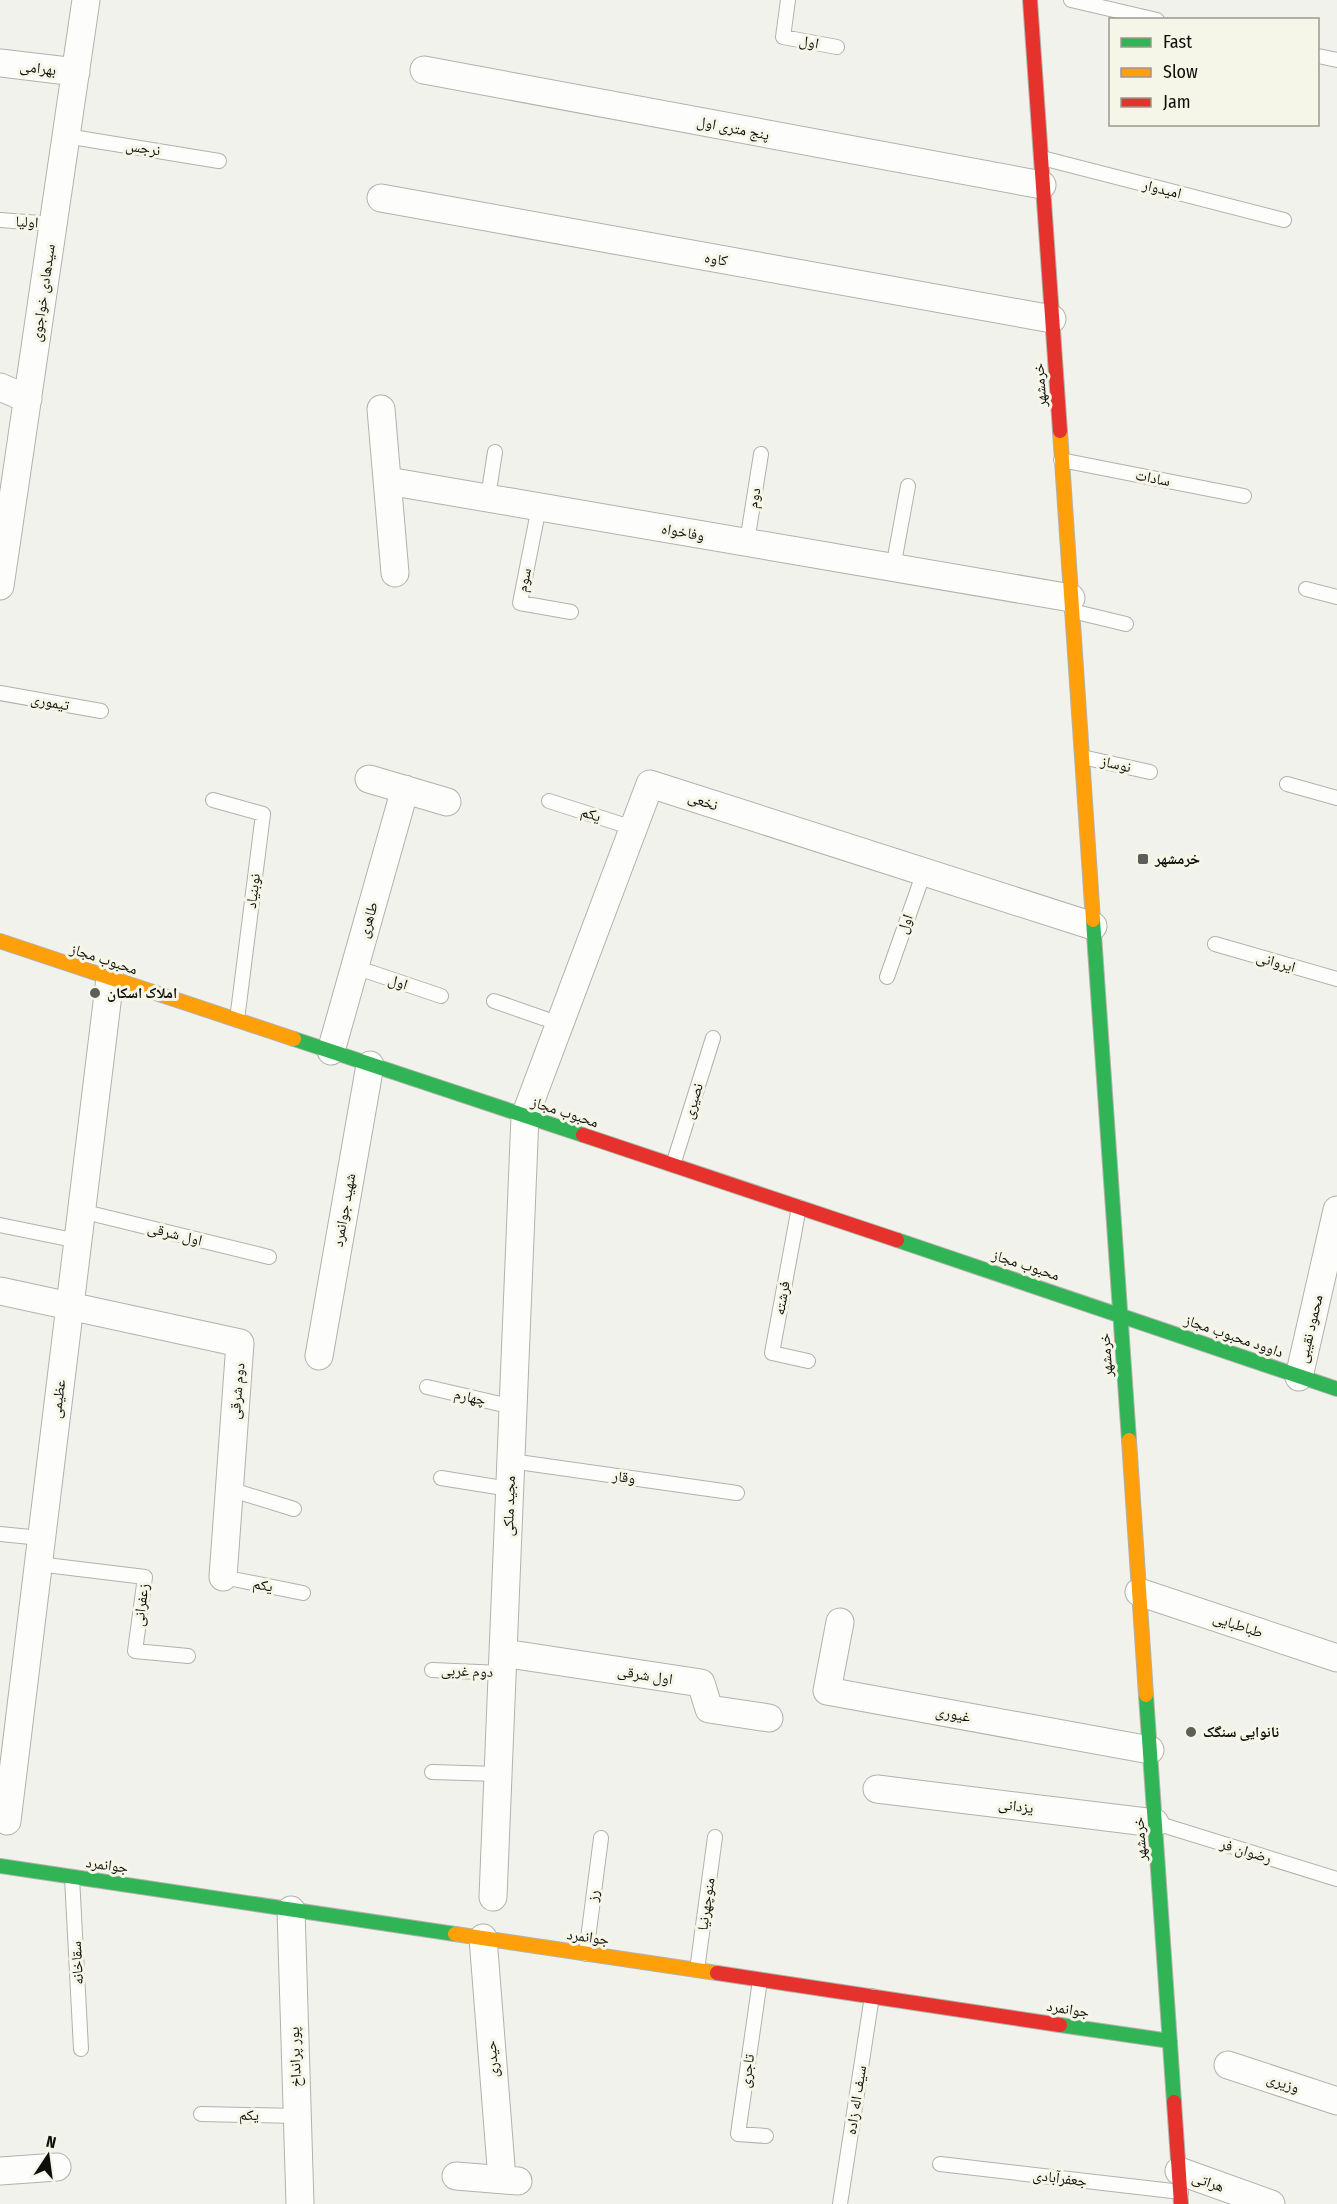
<svg xmlns="http://www.w3.org/2000/svg" width="1337" height="2204" font-family="'Fira Sans Condensed','Noto Naskh Arabic',sans-serif">
<rect width="100%" height="100%" fill="#f2f2ec"/>
<g fill="none" stroke-linecap="round" stroke-linejoin="round">
<defs>
<path id="lane" d="M 788,0 L 783,37 L 837,47
M 1071,0 L 1157,20
M 1318,56 L 1337,60
M 66,136 L 219,161
M 1042,158 L 1284,220
M 0,220 L 53,224
M 1061,460 L 1244,496
M 488,497 L 495,452
M 539,507 L 520,603 L 571,612
M 747,542 L 761,454
M 893,568 L 908,486
M 1306,589 L 1337,597
M 1072,611 L 1126,624
M 0,693 L 101,711
M 1082,757 L 1150,772
M 1287,784 L 1337,798
M 213,800 L 263,814 L 237,1020
M 549,801 L 633,828
M 1215,944 L 1337,979
M 355,967 L 441,996
M 887,977 L 924,872
M 494,1001 L 560,1024
M 673,1165 L 713,1038
M 799,1207 L 772,1353 L 808,1361
M 81,1211 L 269,1257
M 0,1225 L 78,1241
M 427,1387 L 513,1407
M 511,1461 L 737,1493
M 441,1478 L 510,1489
M 229,1489 L 294,1509
M 0,1534 L 41,1538
M 38,1564 L 145,1577 L 135,1651 L 188,1656
M 223,1577 L 303,1593
M 432,1670 L 502,1673
M 432,1772 L 498,1774
M 1156,1823 L 1337,1879
M 72,1877 L 81,2049
M 586,1954 L 601,1838
M 697,1970 L 715,1837
M 760,1980 L 738,2134 L 766,2136
M 201,2114 L 297,2116
M 940,2164 L 1181,2192
M 840,2204 L 872,1996"/>
<path id="street" d="M 0,63 L 76,72
M 424,70 L 1042,185
M 381,198 L 1052,319
M 0,387 L 28,399
M 381,409 L 395,573
M 388,481 L 1071,598
M 0,586 L 86,0
M 369,779 L 447,802
M 331,1051 L 405,789
M 0,1291 L 240,1343 L 223,1577
M 319,1356 L 370,1065
M 1299,1377 L 1337,1210
M 1139,1592 L 1337,1658
M 840,1622 L 827,1691 L 1150,1750
M 503,1653 L 701,1683 L 709,1709 L 769,1718
M 877,1789 L 1155,1823
M 7,1821 L 110,978
M 493,1897 L 525,1116 L 650,784 L 1093,926
M 291,1910 L 300,2204
M 483,1938 L 502,2179
M 1228,2065 L 1337,2101
M 0,2171 L 57,2167
M 1179,2171 L 1271,2204
M 456,2176 L 518,2181"/>
<path id="fast" d="M 1093,920 L 1129,1440
M 294,1039 L 583,1135
M 897,1240 L 1337,1389
M 1146,1695 L 1174,2102
M 0,1866 L 455,1934
M 1060,2025 L 1170,2041"/>
<path id="slow" d="M 1060,431 L 1093,920
M 0,941 L 294,1039
M 1129,1440 L 1146,1695
M 455,1934 L 717,1973"/>
<path id="jam" d="M 1030,0 L 1060,431
M 583,1135 L 897,1240
M 717,1973 L 1060,2025
M 1174,2102 L 1181,2204"/>
</defs>
<use href="#lane" stroke="#b2b2ac" stroke-width="16"/>
<use href="#street" stroke="#b2b2ac" stroke-width="29"/>
<use href="#fast" stroke="#b2b2ac" stroke-width="16"/>
<use href="#slow" stroke="#b2b2ac" stroke-width="16"/>
<use href="#jam" stroke="#b2b2ac" stroke-width="16"/>
<use href="#lane" stroke="#fdfdfc" stroke-width="14"/>
<use href="#street" stroke="#fdfdfc" stroke-width="27"/>
<use href="#fast" stroke="#30b455" stroke-width="14"/>
<use href="#slow" stroke="#ff9f0a" stroke-width="14"/>
<use href="#jam" stroke="#e5322d" stroke-width="14"/>
</g>
<g fill="#5e5e59" stroke="#f6f6e8" stroke-width="2">
<rect x="1137" y="853" width="12" height="12" rx="3"/>
<circle cx="95" cy="993" r="6"/>
<circle cx="1191" cy="1732" r="6"/>
</g>
<g text-anchor="middle" dominant-baseline="central" stroke-width="6" stroke-linejoin="round" paint-order="stroke">
<g font-size="15" fill="#0e0e0a" stroke="#f6f6e8">
<text transform="translate(809 42) rotate(11)">اول</text>
<text transform="translate(38 68) rotate(7)">بهرامی</text>
<text transform="translate(733 128) rotate(11)">پنج متری اول</text>
<text transform="translate(143 148) rotate(9)">نرجس</text>
<text transform="translate(1162 189) rotate(14)">امیدوار</text>
<text transform="translate(27 222) rotate(4)">اولیا</text>
<text transform="translate(716 259) rotate(10)">کاوه</text>
<text transform="translate(43 293) rotate(-82)">سیدهادی خواجوی</text>
<text transform="translate(1040 385) rotate(-94)">خرمشهر</text>
<text transform="translate(1153 478) rotate(11)">سادات</text>
<text transform="translate(754 498) rotate(-81)">دوم</text>
<text transform="translate(683 532) rotate(10)">وفاخواه</text>
<text transform="translate(524 580) rotate(-79)">سوم</text>
<text transform="translate(50 702) rotate(10)">تیموری</text>
<text transform="translate(1116 764) rotate(13)">نوساز</text>
<text transform="translate(703 801) rotate(18)">نخعی</text>
<text transform="translate(591 814) rotate(18)">یکم</text>
<text transform="translate(253 891) rotate(-83)">نوبنیاد</text>
<text transform="translate(368 920) rotate(-74)">طاهری</text>
<text transform="translate(905 924) rotate(-70)">اول</text>
<text transform="translate(104 959) rotate(18)">محبوب مجاز</text>
<text transform="translate(1276 962) rotate(16)">ایروانی</text>
<text transform="translate(398 982) rotate(18)">اول</text>
<text transform="translate(693 1101) rotate(-73)">نصیری</text>
<text transform="translate(565 1112) rotate(18)">محبوب مجاز</text>
<text transform="translate(344 1210) rotate(-80)">شهید جوانمرد</text>
<text transform="translate(175 1234) rotate(14)">اول شرقی</text>
<text transform="translate(1026 1265) rotate(18)">محبوب مجاز</text>
<text transform="translate(782 1298) rotate(-80)">فرشته</text>
<text transform="translate(1310 1329) rotate(-77)">محمود نقیبی</text>
<text transform="translate(1234 1336) rotate(19)">داوود محبوب مجاز</text>
<text transform="translate(1106 1355) rotate(-94)">خرمشهر</text>
<text transform="translate(237 1391) rotate(-85)">دوم شرقی</text>
<text transform="translate(470 1397) rotate(13)">چهارم</text>
<text transform="translate(58 1399) rotate(-83)">عظیمی</text>
<text transform="translate(624 1477) rotate(8)">وقار</text>
<text transform="translate(509 1506) rotate(-88)">مجید ملکی</text>
<text transform="translate(263 1585) rotate(11)">یکم</text>
<text transform="translate(141 1605) rotate(-83)">زعفرانی</text>
<text transform="translate(1238 1625) rotate(18)">طباطبایی</text>
<text transform="translate(467 1671) rotate(2)">دوم غربی</text>
<text transform="translate(645 1675) rotate(9)">اول شرقی</text>
<text transform="translate(953 1714) rotate(10)">غیوری</text>
<text transform="translate(1016 1806) rotate(7)">یزدانی</text>
<text transform="translate(1140 1839) rotate(-94)">خرمشهر</text>
<text transform="translate(1246 1851) rotate(17)">رضوان فر</text>
<text transform="translate(107 1865) rotate(8)">جوانمرد</text>
<text transform="translate(593 1896) rotate(-83)">رز</text>
<text transform="translate(706 1904) rotate(-82)">منوچهرنیا</text>
<text transform="translate(588 1937) rotate(8)">جوانمرد</text>
<text transform="translate(77 1963) rotate(-93)">سقاخانه</text>
<text transform="translate(1068 2009) rotate(9)">جوانمرد</text>
<text transform="translate(295 2057) rotate(-92)">پور پرانداخ</text>
<text transform="translate(492 2059) rotate(-94)">حیدری</text>
<text transform="translate(747 2071) rotate(-82)">تاجری</text>
<text transform="translate(1283 2083) rotate(18)">وزیری</text>
<text transform="translate(856 2100) rotate(-81)">سیف اله زاده</text>
<text transform="translate(249 2115) rotate(1)">یکم</text>
<text transform="translate(1060 2178) rotate(7)">جعفرآبادی</text>
<text transform="translate(1208 2182) rotate(19)">هراتی</text>
</g>
<g font-size="15" font-weight="bold" fill="#0e0e0a" stroke="#f6f6e8" text-anchor="start">
<text x="1155" y="859">خرمشهر</text>
<text x="107" y="993">املاک اسکان</text>
<text x="1203" y="1732">نانوایی سنگک</text>
</g>
</g>
<rect x="1109" y="18" width="210" height="108" fill="#f6f6e8" stroke="#99998f" stroke-width="1.5"/>
<rect x="1121" y="38" width="30" height="9" fill="#30b455" stroke="#99998f" stroke-width="1.5"/>
<text x="1163" y="48" font-size="18" fill="#0e0e0a">Fast</text>
<rect x="1121" y="68" width="30" height="9" fill="#ff9f0a" stroke="#99998f" stroke-width="1.5"/>
<text x="1163" y="78" font-size="18" fill="#0e0e0a">Slow</text>
<rect x="1121" y="98" width="30" height="9" fill="#e5322d" stroke="#99998f" stroke-width="1.5"/>
<text x="1163" y="108" font-size="18" fill="#0e0e0a">Jam</text>
<g transform="translate(48 2156) rotate(13)" stroke="#f6f6e8" stroke-width="4.5" paint-order="stroke">
<path d="M0-4.5L10 22L0 15L-10 22Z" fill="#0e0e0a"/>
<text y="-9" font-size="16" font-weight="bold" text-anchor="middle" fill="#0e0e0a">N</text>
</g>
</svg>
